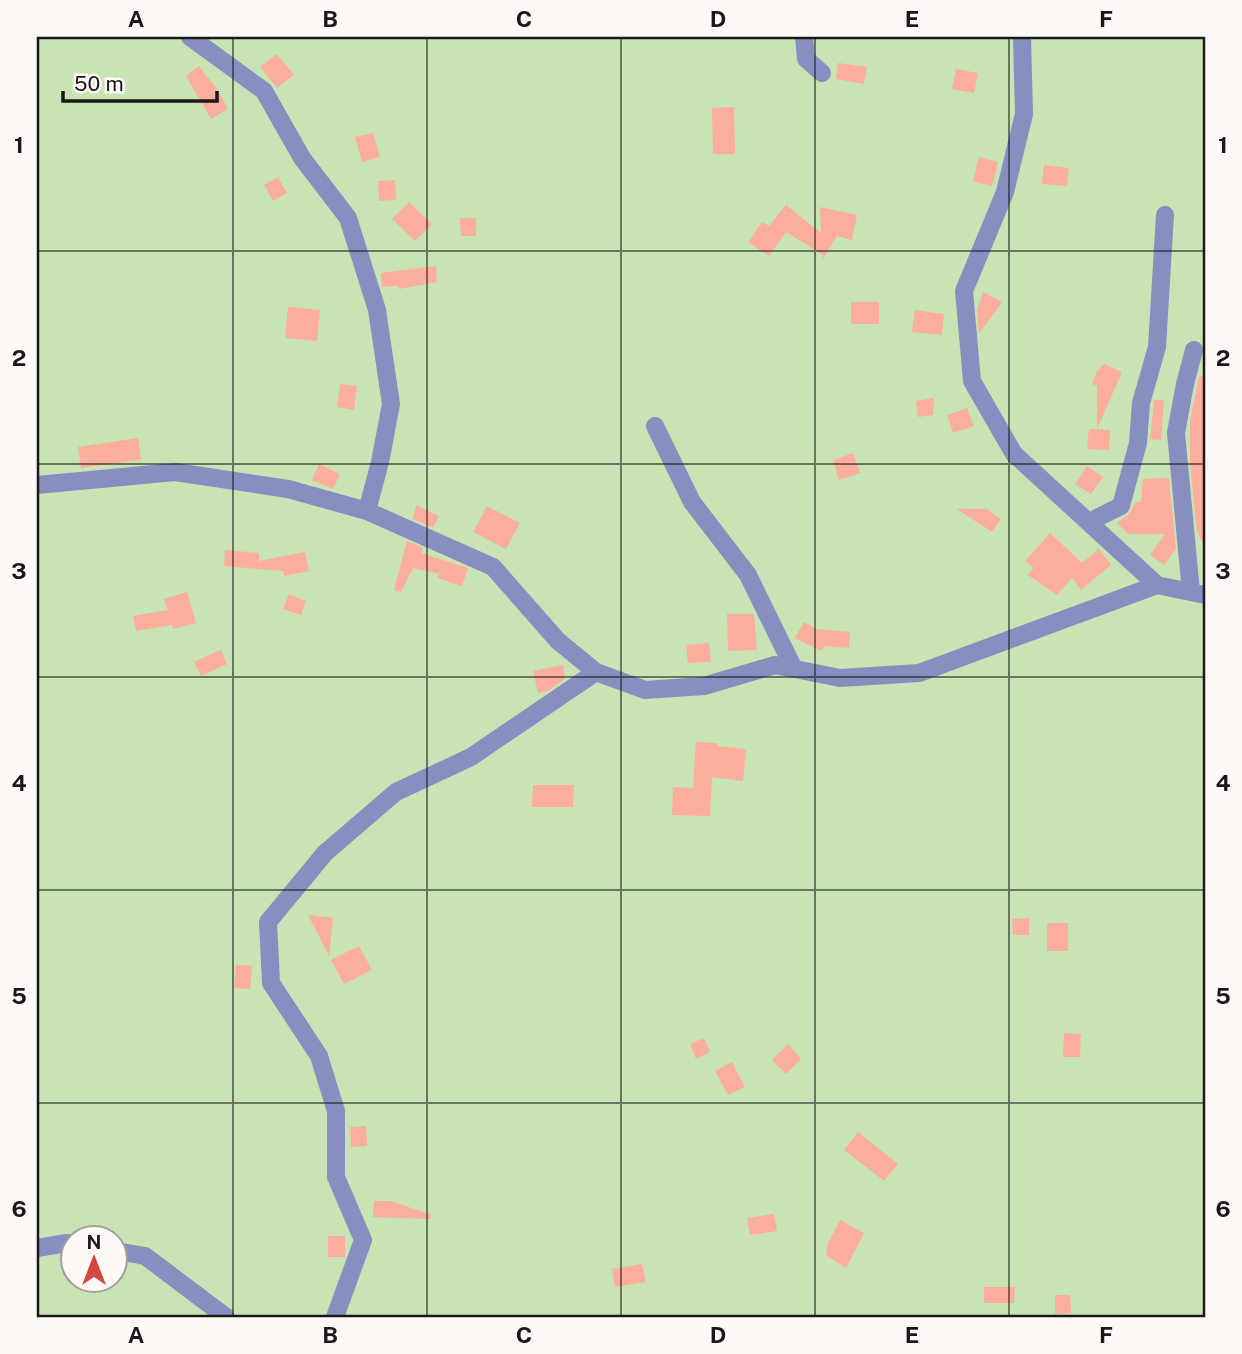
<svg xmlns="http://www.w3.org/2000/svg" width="1242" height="1354" font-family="'Public Sans',sans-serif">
<rect width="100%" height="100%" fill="#efebe9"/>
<path fill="#c8e4b5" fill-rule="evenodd" d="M 37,37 L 1205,37 L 1205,1317 L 37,1317 ZM 74,1238 L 116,1238 L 116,1280 L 74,1280 Z"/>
<path fill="#feae9c" d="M 277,54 L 294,75 L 277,88 L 260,67 Z
M 838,63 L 867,67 L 864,84 L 836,79 Z
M 199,66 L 218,90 L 228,109 L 211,119 L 186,76 Z
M 956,69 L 978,73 L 974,93 L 952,89 Z
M 734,107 L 735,154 L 713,154 L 712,108 Z
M 373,133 L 380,157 L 362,162 L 355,137 Z
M 979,157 L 998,162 L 992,186 L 973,181 Z
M 1044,165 L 1069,168 L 1067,186 L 1042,184 Z
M 278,177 L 287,193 L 273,201 L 264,185 Z
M 395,180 L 396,200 L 379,201 L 378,181 Z
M 409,202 L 432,224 L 415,241 L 392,219 Z
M 786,205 L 821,233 L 820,207 L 857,215 L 852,240 L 837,236 L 823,259 L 823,255 L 786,232 L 769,256 L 748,242 L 762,222 L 769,226 Z
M 460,218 L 476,218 L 476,236 L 461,236 Z
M 436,266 L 437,282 L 399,289 L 398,286 L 382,287 L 381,273 Z
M 983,292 L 1002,302 L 979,334 L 977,310 Z
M 851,302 L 879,302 L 879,324 L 851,324 Z
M 288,307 L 320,310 L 317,341 L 285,338 Z
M 915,310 L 944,314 L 942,335 L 912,332 Z
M 1104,364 L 1122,372 L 1097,429 L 1110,430 L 1109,450 L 1087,449 L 1089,429 L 1097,429 L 1097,386 L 1092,384 L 1097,371 Z
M 1199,376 L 1205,377 L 1205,547 L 1197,532 L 1190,462 L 1190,421 Z
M 340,384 L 357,386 L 354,410 L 337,407 Z
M 934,398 L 933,415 L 918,417 L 916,401 Z
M 1154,400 L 1164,400 L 1161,440 L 1150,439 Z
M 967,408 L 974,426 L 953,433 L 947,415 Z
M 138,438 L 141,460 L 81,468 L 78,447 Z
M 853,453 L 860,473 L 839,480 L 833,460 Z
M 319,464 L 340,474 L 333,489 L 312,480 Z
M 1087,466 L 1103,477 L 1091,494 L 1075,484 Z
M 1169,478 L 1176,549 L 1164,565 L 1150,555 L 1165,534 L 1128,534 L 1117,523 L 1129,514 L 1136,502 L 1141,502 L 1143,479 Z
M 416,505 L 439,516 L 433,528 L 413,519 Z
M 487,506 L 520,523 L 506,549 L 473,532 Z
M 957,509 L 987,509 L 1001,519 L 992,532 Z
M 1050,533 L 1082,563 L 1099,549 L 1111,565 L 1081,590 L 1072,578 L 1057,595 L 1028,575 L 1033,568 L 1025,561 Z
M 407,541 L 423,548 L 421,553 L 468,568 L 462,586 L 437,578 L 439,574 L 413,568 L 401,592 L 394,590 Z
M 225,550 L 259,553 L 259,561 L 305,552 L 309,571 L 284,576 L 283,571 L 224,566 Z
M 187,592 L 196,623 L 173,629 L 172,625 L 136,631 L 133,616 L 168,610 L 164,599 Z
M 289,594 L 306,601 L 301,615 L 283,609 Z
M 727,614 L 754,614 L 757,650 L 728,651 Z
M 804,622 L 817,629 L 850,632 L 849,648 L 824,646 L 821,651 L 795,638 Z
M 709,643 L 711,662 L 688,663 L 686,645 Z
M 221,650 L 227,664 L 201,676 L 194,662 Z
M 563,665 L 565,679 L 548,691 L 538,693 L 533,671 Z
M 696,742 L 717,743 L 717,746 L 746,749 L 743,781 L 712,777 L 710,816 L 672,815 L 673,787 L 693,788 Z
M 533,785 L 574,785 L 573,807 L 532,807 Z
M 308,915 L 333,918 L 329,956 Z
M 1029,918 L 1029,935 L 1013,935 L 1012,919 Z
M 1047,923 L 1068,923 L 1068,951 L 1047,951 Z
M 359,946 L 372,970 L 344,984 L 331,960 Z
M 236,965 L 252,966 L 250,989 L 234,988 Z
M 1064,1033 L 1081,1034 L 1080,1057 L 1063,1057 Z
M 704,1038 L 710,1052 L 696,1059 L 690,1044 Z
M 788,1044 L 801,1059 L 786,1074 L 772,1060 Z
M 732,1062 L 745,1087 L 728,1095 L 715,1071 Z
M 366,1126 L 367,1146 L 351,1147 L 350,1127 Z
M 858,1132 L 898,1164 L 884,1181 L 844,1150 Z
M 374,1201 L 391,1201 L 431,1215 L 430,1219 L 373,1217 Z
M 774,1214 L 777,1231 L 750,1235 L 747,1218 Z
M 840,1220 L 864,1233 L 846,1268 L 826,1255 L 828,1243 Z
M 328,1236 L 345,1236 L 345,1257 L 328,1257 Z
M 642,1264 L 646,1282 L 615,1287 L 612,1269 Z
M 984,1287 L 1015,1287 L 1014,1303 L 984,1303 Z
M 1055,1295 L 1070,1295 L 1071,1313 L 1055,1314 Z"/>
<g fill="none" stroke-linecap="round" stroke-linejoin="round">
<path stroke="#868fbf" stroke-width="18" d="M 190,37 L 264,91 L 302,158 L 348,218 L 377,310 L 391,404 L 380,462 L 367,511
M 804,37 L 806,59 L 822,73
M 1022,37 L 1024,114 L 1005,192 L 964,291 L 972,381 L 1014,454 L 1157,585
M 655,426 L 692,502 L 748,575 L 794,669
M 37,485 L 175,472 L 288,489 L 367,511 L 493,567 L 558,641 L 596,672 L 645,690 L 704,686 L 775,665 L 840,678 L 919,673 L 1157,585 L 1205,595
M 1089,522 L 1121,506 L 1138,443 L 1141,403 L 1157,347 L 1165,215
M 1191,592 L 1176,433 L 1185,384 L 1194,350
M 37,1248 L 67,1243 L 74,1244
M 116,1251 L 145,1256 L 226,1317
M 335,1317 L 363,1240 L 336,1177 L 336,1111 L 319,1056 L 271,983 L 268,922 L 325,853 L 396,792 L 471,757 L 596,672"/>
</g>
<path fill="none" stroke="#1a1918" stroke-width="2" stroke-opacity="0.55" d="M 233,37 L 233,1317M 427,37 L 427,1317M 621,37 L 621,1317M 815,37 L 815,1317M 1009,37 L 1009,1317M 37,251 L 1205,251M 37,464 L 1205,464M 37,677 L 1205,677M 37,890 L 1205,890M 37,1103 L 1205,1103"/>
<rect width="1242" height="1354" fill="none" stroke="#fcf9f6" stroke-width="77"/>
<g transform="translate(94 1259)"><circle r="33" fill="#fcf9f6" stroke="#a29f9d" stroke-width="2"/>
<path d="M0-5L12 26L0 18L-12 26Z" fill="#d5473c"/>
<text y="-10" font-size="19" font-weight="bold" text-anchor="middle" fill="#1a1918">N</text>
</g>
<path d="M63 91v10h154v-10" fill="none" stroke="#1a1918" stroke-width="3.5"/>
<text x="74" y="91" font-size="21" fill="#1a1918" stroke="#fcf9f6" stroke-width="5" paint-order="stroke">50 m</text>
<rect x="38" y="38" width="1166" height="1278" fill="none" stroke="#1a1918" stroke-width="2.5"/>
<g font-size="23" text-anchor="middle" font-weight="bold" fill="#1a1918">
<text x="136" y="27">A</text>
<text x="330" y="27">B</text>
<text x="524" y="27">C</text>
<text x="718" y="27">D</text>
<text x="912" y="27">E</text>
<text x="1106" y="27">F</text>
<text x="19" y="153">1</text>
<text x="1223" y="153">1</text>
<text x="19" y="366">2</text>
<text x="1223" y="366">2</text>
<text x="19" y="579">3</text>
<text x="1223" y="579">3</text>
<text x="19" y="791">4</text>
<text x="1223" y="791">4</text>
<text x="19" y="1004">5</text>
<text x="1223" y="1004">5</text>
<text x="19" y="1217">6</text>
<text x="1223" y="1217">6</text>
<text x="136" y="1343">A</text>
<text x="330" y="1343">B</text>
<text x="524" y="1343">C</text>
<text x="718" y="1343">D</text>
<text x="912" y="1343">E</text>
<text x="1106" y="1343">F</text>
</g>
</svg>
